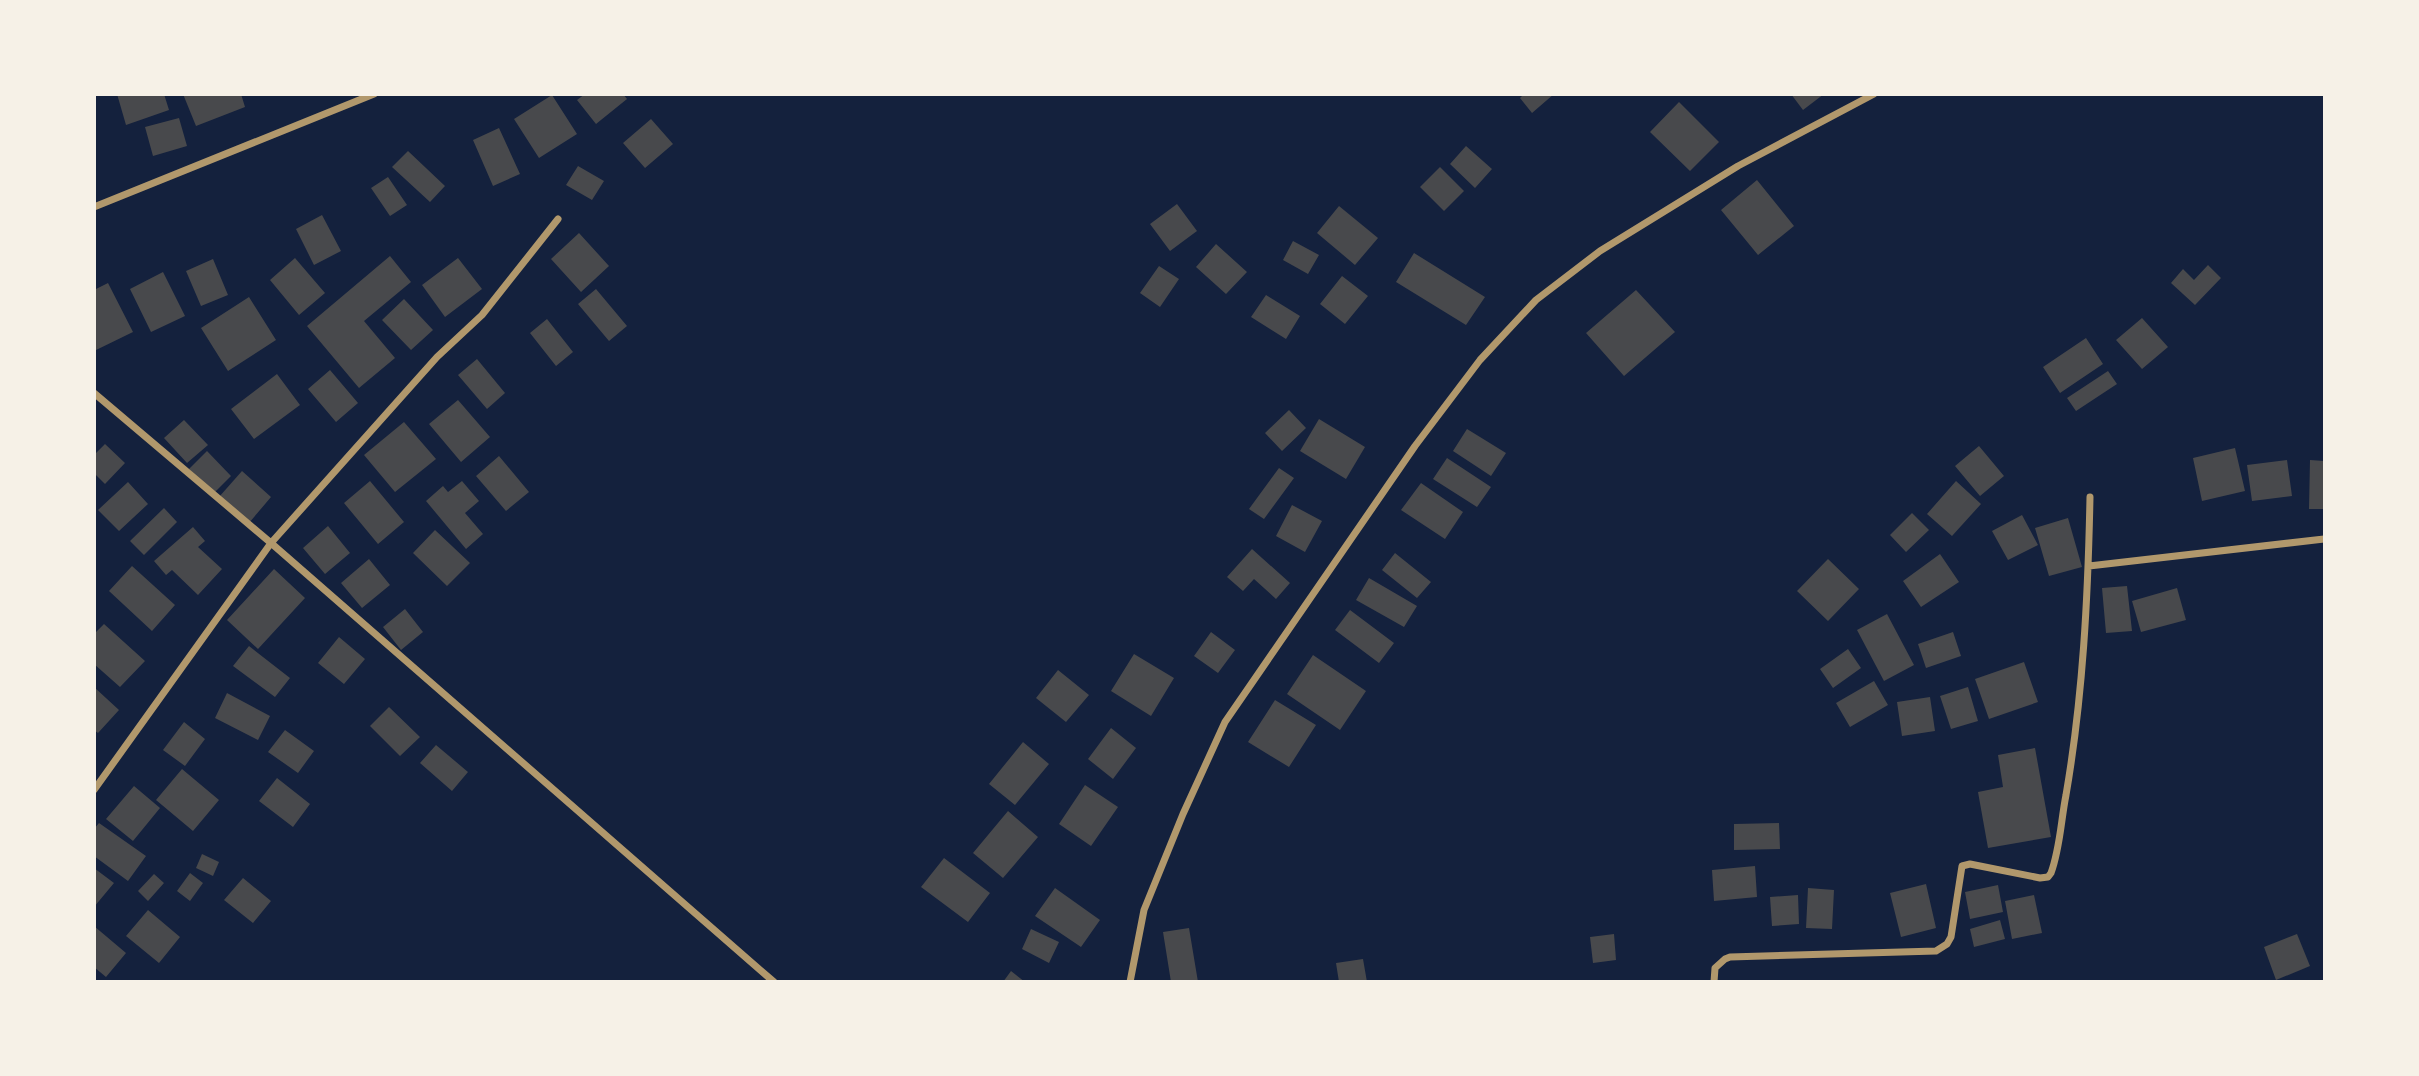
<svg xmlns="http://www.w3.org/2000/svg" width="2419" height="1076" font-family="'Alegreya Sans',sans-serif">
<rect width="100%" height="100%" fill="#14213d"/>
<path fill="#48494c" d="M 117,94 L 164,94 L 169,110 L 126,125 Z
M 183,94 L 241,94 L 245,107 L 196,126 Z
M 585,94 L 623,94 L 627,99 L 596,124 L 577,100 Z
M 1524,94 L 1554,94 L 1532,113 L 1520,98 Z
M 1791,94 L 1824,94 L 1803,110 Z
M 552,95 L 577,134 L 539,158 L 514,119 Z
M 1679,102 L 1719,142 L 1690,171 L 1650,132 Z
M 179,118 L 187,146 L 153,156 L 145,127 Z
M 651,119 L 673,144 L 645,168 L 623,143 Z
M 499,128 L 520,174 L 493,186 L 473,140 Z
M 1466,146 L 1492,169 L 1475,188 L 1450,164 Z
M 408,151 L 445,186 L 430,202 L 392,167 Z
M 578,166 L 604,181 L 592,200 L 566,185 Z
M 1440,167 L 1464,191 L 1444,211 L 1420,187 Z
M 388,177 L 407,205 L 390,216 L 371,188 Z
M 1757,180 L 1794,226 L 1758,255 L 1721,210 Z
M 1177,204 L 1197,231 L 1170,251 L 1150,224 Z
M 1339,206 L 1378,238 L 1355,265 L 1317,233 Z
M 322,215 L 341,251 L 314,265 L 296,229 Z
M 579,233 L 609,266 L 581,292 L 551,259 Z
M 1293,241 L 1319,255 L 1308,274 L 1283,260 Z
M 1216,244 L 1247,272 L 1226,294 L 1196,267 Z
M 1414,253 L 1485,297 L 1466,325 L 1396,282 Z
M 390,256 L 411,282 L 364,321 L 395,358 L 359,388 L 307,326 Z
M 295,258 L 325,293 L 299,315 L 270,280 Z
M 458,258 L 482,289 L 445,317 L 422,285 Z
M 213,259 L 228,295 L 201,306 L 186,271 Z
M 2208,265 L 2221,278 L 2195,305 L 2171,283 L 2183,269 L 2194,280 Z
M 1159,266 L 1179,279 L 1160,307 L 1140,293 Z
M 163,272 L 185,316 L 151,332 L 130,289 Z
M 1342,276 L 1368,296 L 1345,324 L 1320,304 Z
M 108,283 L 133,332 L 94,351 L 94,290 Z
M 596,289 L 627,326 L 609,341 L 578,304 Z
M 1636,290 L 1675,332 L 1624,376 L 1586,333 Z
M 1266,295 L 1300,316 L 1286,339 L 1251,317 Z
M 249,297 L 276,340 L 228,371 L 201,328 Z
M 404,299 L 433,330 L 411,350 L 382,320 Z
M 2142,318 L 2168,347 L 2142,369 L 2116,340 Z
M 547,319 L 573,352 L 556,366 L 530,333 Z
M 2086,338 L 2103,364 L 2060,393 L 2043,367 Z
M 477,359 L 505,393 L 487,409 L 458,375 Z
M 330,370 L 358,403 L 336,422 L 308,389 Z
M 2108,371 L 2117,384 L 2076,411 L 2067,398 Z
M 277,374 L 300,405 L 254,439 L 231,409 Z
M 458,400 L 490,437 L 461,462 L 429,424 Z
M 1289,410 L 1306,428 L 1282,451 L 1265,433 Z
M 1319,419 L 1365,447 L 1346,479 L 1300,451 Z
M 184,420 L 208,445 L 187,463 L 164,438 Z
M 404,422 L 436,459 L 395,492 L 364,455 Z
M 1467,429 L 1506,453 L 1491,476 L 1453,451 Z
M 105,444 L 125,463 L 105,484 L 94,473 L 94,455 Z
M 1979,446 L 2004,476 L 1980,496 L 1955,466 Z
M 2235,448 L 2245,491 L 2202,501 L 2193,458 Z
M 207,451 L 231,476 L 213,494 L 189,469 Z
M 499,456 L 529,492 L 506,511 L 476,476 Z
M 1447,458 L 1491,487 L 1477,507 L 1433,479 Z
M 2287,460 L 2292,496 L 2252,501 L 2247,465 Z
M 2310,460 L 2324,461 L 2324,509 L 2309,509 Z
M 1279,468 L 1294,478 L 1264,519 L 1249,509 Z
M 242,471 L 271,497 L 249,523 L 219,497 Z
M 370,481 L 404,522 L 378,544 L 344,503 Z
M 462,481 L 479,501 L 465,513 L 483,534 L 466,549 L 426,501 L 443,486 L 448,492 Z
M 1956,481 L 1981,504 L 1952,536 L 1927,514 Z
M 128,482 L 148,504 L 119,531 L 98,510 Z
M 1421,483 L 1463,512 L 1445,539 L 1401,510 Z
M 1292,505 L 1322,521 L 1305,552 L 1276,536 Z
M 164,508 L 177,522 L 144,555 L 130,541 Z
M 1912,513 L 1929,530 L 1906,552 L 1890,535 Z
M 2022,515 L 2038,545 L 2008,560 L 1992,531 Z
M 2068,518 L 2082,567 L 2049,576 L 2035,528 Z
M 328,526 L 350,553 L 325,574 L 303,548 Z
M 193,527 L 205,541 L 198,547 L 222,569 L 198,595 L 172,570 L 166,575 L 154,561 Z
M 435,530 L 470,563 L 447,586 L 413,553 Z
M 1252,549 L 1290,583 L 1276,599 L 1254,579 L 1243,591 L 1227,577 Z
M 1395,553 L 1431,582 L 1417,598 L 1382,570 Z
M 1940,554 L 1959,582 L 1921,607 L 1903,581 Z
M 369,559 L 390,585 L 362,608 L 341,583 Z
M 1828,559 L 1859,589 L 1828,621 L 1797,591 Z
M 132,566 L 175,605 L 152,631 L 109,591 Z
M 274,569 L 305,598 L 258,649 L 227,620 Z
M 1369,578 L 1417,606 L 1404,627 L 1356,600 Z
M 2127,586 L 2132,631 L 2106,633 L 2102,588 Z
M 2177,588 L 2186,620 L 2141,632 L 2132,601 Z
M 405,609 L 423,632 L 401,650 L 383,627 Z
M 1350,610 L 1394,643 L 1379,663 L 1335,630 Z
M 1887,614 L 1914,665 L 1884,681 L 1857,630 Z
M 104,624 L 145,661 L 120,687 L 94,664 L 94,634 Z
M 1211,632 L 1235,650 L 1218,673 L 1194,656 Z
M 1953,632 L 1961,656 L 1926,668 L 1918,644 Z
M 339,637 L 365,659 L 344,684 L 318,663 Z
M 249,646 L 290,678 L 275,697 L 233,666 Z
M 1848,649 L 1861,668 L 1833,688 L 1820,669 Z
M 1134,654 L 1174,678 L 1151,716 L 1111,691 Z
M 1313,655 L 1366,691 L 1340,730 L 1287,694 Z
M 2024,662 L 2038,702 L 1989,719 L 1975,679 Z
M 1058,670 L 1089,695 L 1066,722 L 1036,698 Z
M 1874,681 L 1888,705 L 1850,727 L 1836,703 Z
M 94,687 L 119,710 L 98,733 L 94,730 Z
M 1968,687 L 1978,721 L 1951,729 L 1940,696 Z
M 227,693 L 270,716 L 258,740 L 215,718 Z
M 1930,697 L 1935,731 L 1902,736 L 1897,702 Z
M 1275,700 L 1316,725 L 1289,767 L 1248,742 Z
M 389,707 L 420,737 L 400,756 L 370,726 Z
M 184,722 L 205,739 L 185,766 L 163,750 Z
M 1111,728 L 1136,748 L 1113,779 L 1088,759 Z
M 285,730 L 314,751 L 298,773 L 268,752 Z
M 1023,742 L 1049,764 L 1015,805 L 989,784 Z
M 436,745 L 468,772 L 452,791 L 420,763 Z
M 2035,748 L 2051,837 L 1988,848 L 1978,792 L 2003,787 L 1998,755 Z
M 182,769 L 219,800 L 193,831 L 156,800 Z
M 277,778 L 310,804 L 293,827 L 259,801 Z
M 1085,785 L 1118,807 L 1091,846 L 1059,824 Z
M 134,786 L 160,808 L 133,841 L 106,819 Z
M 1008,811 L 1038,837 L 1003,878 L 973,853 Z
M 99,823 L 146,856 L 128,881 L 94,856 L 94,829 Z
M 1779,823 L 1780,849 L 1734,850 L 1734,824 Z
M 202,854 L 219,862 L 213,876 L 196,868 Z
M 944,858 L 990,893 L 968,922 L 921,887 Z
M 1755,866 L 1757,897 L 1714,901 L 1712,870 Z
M 94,868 L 114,883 L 94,907 Z
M 190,873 L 203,883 L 190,901 L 177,891 Z
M 154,874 L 164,883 L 148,901 L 138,891 Z
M 243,878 L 271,901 L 253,923 L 224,900 Z
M 1926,884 L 1936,928 L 1901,937 L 1890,893 Z
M 1998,885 L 2003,912 L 1970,919 L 1965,892 Z
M 1055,888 L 1100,920 L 1081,947 L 1035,916 Z
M 1808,888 L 1834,890 L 1832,929 L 1806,928 Z
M 1798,895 L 1799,924 L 1772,926 L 1770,897 Z
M 2034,895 L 2042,933 L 2012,939 L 2005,901 Z
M 148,910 L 180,937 L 159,963 L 126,936 Z
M 2000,920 L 2005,939 L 1974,947 L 1970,929 Z
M 94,926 L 126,953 L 106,977 L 94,967 Z
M 1189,928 L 1198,982 L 1171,982 L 1163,932 Z
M 1031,929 L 1059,942 L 1049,963 L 1022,949 Z
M 1614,934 L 1616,960 L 1593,963 L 1590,937 Z
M 2297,934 L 2310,966 L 2276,980 L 2264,947 Z
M 1363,959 L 1367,982 L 1339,982 L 1336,963 Z
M 1011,971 L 1025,982 L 1003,982 Z"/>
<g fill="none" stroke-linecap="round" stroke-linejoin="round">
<path stroke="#b1986c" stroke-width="7" d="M 94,207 L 374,94
M 94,393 L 271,543 L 774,982
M 2089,566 L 2324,539
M 94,790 L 271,543 L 437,357 L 482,315 L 558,219
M 1130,982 L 1144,910 L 1183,814 L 1225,722 L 1415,446 L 1480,360 L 1536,300 L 1600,251 L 1738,166 L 1874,94
M 1714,982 L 1715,968 L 1725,959 L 1730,957 L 1936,951 L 1947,944 L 1951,937 L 1962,866 L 1970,864 L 2040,878 L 2048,877 L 2051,873 C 2060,849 2061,820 2066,795 C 2083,696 2088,597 2090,497"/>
</g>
<rect width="2419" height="1076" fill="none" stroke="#f6f1e7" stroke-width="192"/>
</svg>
